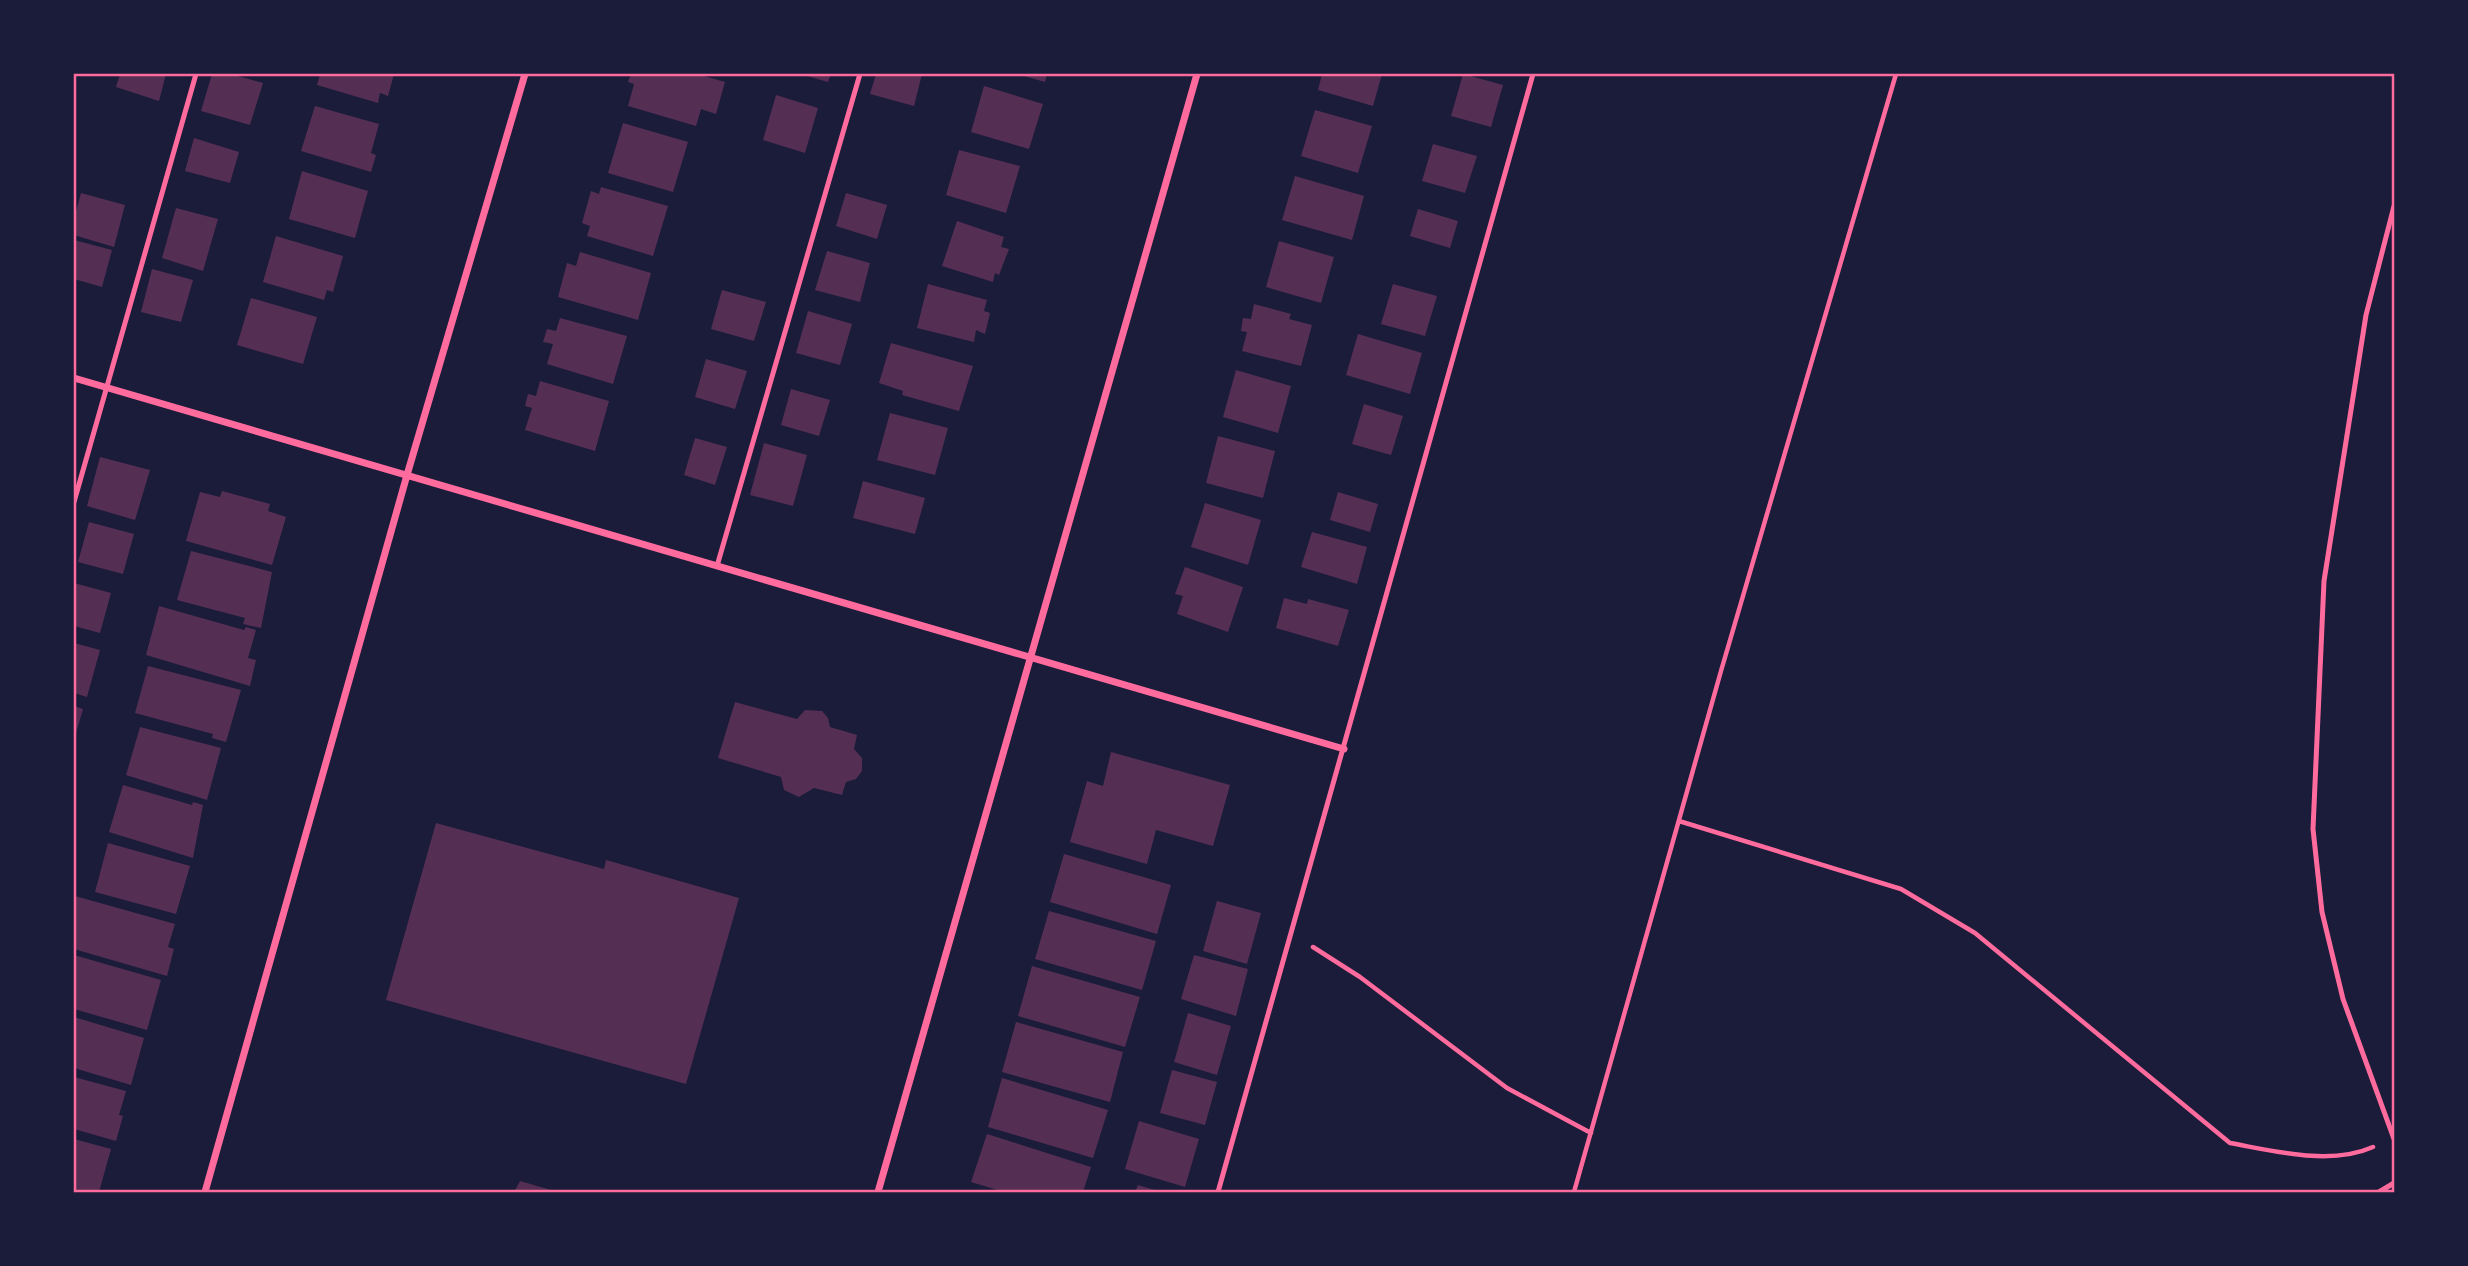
<svg xmlns="http://www.w3.org/2000/svg" width="2468" height="1266" font-family="'Nunito Sans',sans-serif">
<rect width="100%" height="100%" fill="#1b1b3a"/>
<path fill="#542f53" d="M 120,74 L 166,74 L 159,101 L 116,87 Z
M 212,74 L 230,74 L 263,83 L 250,125 L 201,111 Z
M 320,74 L 394,74 L 388,96 L 380,93 L 378,103 L 317,85 Z
M 631,74 L 697,74 L 725,82 L 716,114 L 701,109 L 696,126 L 628,106 L 634,84 L 628,82 Z
M 800,74 L 831,74 L 828,82 Z
M 876,74 L 922,74 L 914,106 L 870,94 Z
M 1017,74 L 1047,74 L 1045,82 Z
M 1322,74 L 1382,74 L 1373,106 L 1318,90 Z
M 1463,74 L 1503,85 L 1491,127 L 1451,116 Z
M 984,86 L 1043,104 L 1029,149 L 971,132 Z
M 776,95 L 818,108 L 805,153 L 763,140 Z
M 315,106 L 379,124 L 371,153 L 376,155 L 371,172 L 301,151 Z
M 1315,110 L 1372,126 L 1358,173 L 1301,156 Z
M 623,123 L 688,142 L 673,192 L 608,173 Z
M 194,138 L 239,152 L 230,183 L 185,171 Z
M 1433,144 L 1477,156 L 1465,193 L 1422,181 Z
M 959,150 L 1020,166 L 1006,213 L 946,195 Z
M 302,171 L 368,191 L 355,238 L 289,219 Z
M 1295,176 L 1364,196 L 1352,240 L 1282,220 Z
M 601,187 L 668,206 L 653,256 L 587,236 L 590,226 L 582,223 L 591,191 L 599,194 Z
M 81,193 L 125,205 L 114,247 L 74,235 L 74,219 Z
M 846,193 L 887,205 L 877,239 L 836,226 Z
M 176,208 L 218,219 L 203,271 L 162,258 Z
M 1418,209 L 1458,221 L 1450,248 L 1410,236 Z
M 957,221 L 1004,237 L 1001,247 L 1009,249 L 999,275 L 995,273 L 993,282 L 942,266 Z
M 276,236 L 343,256 L 333,292 L 327,290 L 324,300 L 263,282 Z
M 74,240 L 112,250 L 102,287 L 74,279 Z
M 1279,241 L 1334,257 L 1321,303 L 1266,287 Z
M 827,251 L 870,263 L 860,302 L 815,290 Z
M 580,252 L 651,273 L 638,320 L 558,297 L 567,263 L 576,266 Z
M 152,269 L 193,280 L 181,322 L 141,312 Z
M 928,284 L 987,300 L 984,311 L 990,313 L 985,334 L 976,330 L 974,342 L 917,328 Z
M 1393,284 L 1437,296 L 1425,336 L 1381,324 Z
M 722,290 L 766,302 L 754,341 L 711,329 Z
M 251,298 L 317,317 L 303,364 L 237,345 Z
M 1254,304 L 1291,314 L 1289,319 L 1312,325 L 1301,366 L 1242,351 L 1247,332 L 1241,331 L 1243,318 L 1251,319 Z
M 808,311 L 852,324 L 840,365 L 796,353 Z
M 560,318 L 627,336 L 613,384 L 547,364 L 553,344 L 543,342 L 547,329 L 556,331 Z
M 1358,334 L 1422,353 L 1410,394 L 1346,375 Z
M 891,343 L 973,366 L 959,411 L 902,395 L 903,391 L 879,383 Z
M 706,359 L 747,371 L 735,409 L 695,397 Z
M 1236,370 L 1291,386 L 1278,433 L 1223,417 Z
M 540,381 L 609,401 L 595,451 L 525,430 L 532,408 L 525,406 L 528,394 L 536,396 Z
M 791,389 L 830,400 L 819,436 L 781,425 Z
M 1364,404 L 1403,416 L 1391,455 L 1352,444 Z
M 890,413 L 948,428 L 935,475 L 877,460 Z
M 1218,436 L 1275,451 L 1263,498 L 1206,483 Z
M 695,438 L 727,447 L 715,485 L 684,475 Z
M 764,443 L 807,455 L 793,506 L 750,495 Z
M 100,457 L 150,470 L 135,520 L 87,506 Z
M 863,481 L 925,498 L 915,534 L 853,518 Z
M 222,491 L 270,504 L 268,511 L 286,517 L 272,565 L 186,541 L 200,492 L 220,497 Z
M 1338,492 L 1378,504 L 1370,532 L 1330,520 Z
M 1205,503 L 1261,520 L 1248,565 L 1191,547 Z
M 89,522 L 134,534 L 123,574 L 78,562 Z
M 1312,532 L 1367,547 L 1357,584 L 1301,567 Z
M 191,551 L 272,572 L 261,628 L 243,624 L 245,618 L 177,600 Z
M 1185,567 L 1243,587 L 1228,632 L 1177,614 L 1183,596 L 1175,594 Z
M 74,583 L 111,593 L 100,633 L 74,626 Z
M 1284,598 L 1307,604 L 1308,599 L 1349,610 L 1338,646 L 1276,628 Z
M 159,606 L 244,630 L 246,627 L 256,630 L 248,658 L 256,660 L 250,686 L 146,655 Z
M 74,643 L 100,650 L 87,697 L 74,693 Z
M 148,666 L 241,690 L 226,742 L 212,738 L 213,734 L 135,713 Z
M 735,702 L 797,719 L 805,710 L 822,711 L 828,718 L 830,727 L 857,735 L 854,749 L 862,758 L 862,771 L 856,779 L 846,782 L 842,795 L 814,788 L 799,797 L 784,790 L 781,777 L 718,758 Z
M 74,706 L 83,709 L 74,740 Z
M 140,727 L 221,748 L 207,800 L 126,775 Z
M 1111,752 L 1230,785 L 1213,846 L 1156,830 L 1147,864 L 1070,842 L 1087,781 L 1103,786 Z
M 123,785 L 192,805 L 193,802 L 203,805 L 193,858 L 109,832 Z
M 436,823 L 604,869 L 606,860 L 739,898 L 686,1084 L 386,1000 Z
M 108,843 L 190,866 L 176,914 L 95,892 Z
M 1064,854 L 1171,885 L 1157,934 L 1050,902 Z
M 75,896 L 175,924 L 168,947 L 174,949 L 167,976 L 74,949 Z
M 1217,901 L 1261,913 L 1247,964 L 1203,951 Z
M 1049,911 L 1156,941 L 1142,990 L 1035,959 Z
M 74,955 L 161,980 L 147,1030 L 74,1009 Z
M 1194,955 L 1248,969 L 1236,1016 L 1181,999 Z
M 1032,966 L 1140,997 L 1125,1047 L 1018,1016 Z
M 1188,1013 L 1231,1026 L 1217,1075 L 1174,1062 Z
M 74,1017 L 144,1038 L 131,1085 L 74,1068 Z
M 1016,1022 L 1123,1052 L 1110,1102 L 1002,1072 Z
M 1172,1070 L 1217,1082 L 1205,1125 L 1160,1113 Z
M 74,1077 L 126,1091 L 119,1115 L 123,1116 L 116,1141 L 74,1129 Z
M 1002,1078 L 1108,1110 L 1093,1158 L 988,1127 Z
M 1139,1121 L 1199,1139 L 1185,1187 L 1125,1169 Z
M 987,1134 L 1091,1167 L 1083,1192 L 1004,1192 L 971,1182 Z
M 74,1139 L 111,1149 L 99,1192 L 74,1191 Z
M 520,1181 L 558,1192 L 514,1192 Z
M 1138,1185 L 1161,1192 L 1135,1192 Z"/>
<g fill="none" stroke-linecap="round" stroke-linejoin="round">
<path stroke="#ff6b9d" stroke-width="4.5" d="M 1679,821 L 1901,889 L 1975,933 L 2230,1143 C 2274,1151 2330,1166 2373,1147
M 1313,947 L 1360,977 L 1507,1088 L 1591,1133
M 1574,1192 L 1721,671 L 1896,74"/>
<path stroke="#ff6b9d" stroke-width="5" d="M 2394,206 L 2366,315 L 2324,581 L 2313,829 L 2322,912 L 2343,999 L 2394,1139
M 74,502 L 196,74
M 717,566 L 860,74
M 1218,1192 L 1533,74
M 2379,1192 L 2394,1183"/>
<path stroke="#ff6b9d" stroke-width="7" d="M 74,378 L 1344,749
M 205,1192 L 407,475 L 525,74
M 878,1192 L 1197,74"/>
</g>
<rect width="2468" height="1266" fill="none" stroke="#1b1b3a" stroke-width="150"/>
<rect x="75" y="75" width="2318" height="1116" fill="none" stroke="#ff6b9d" stroke-width="2.5"/>
</svg>
